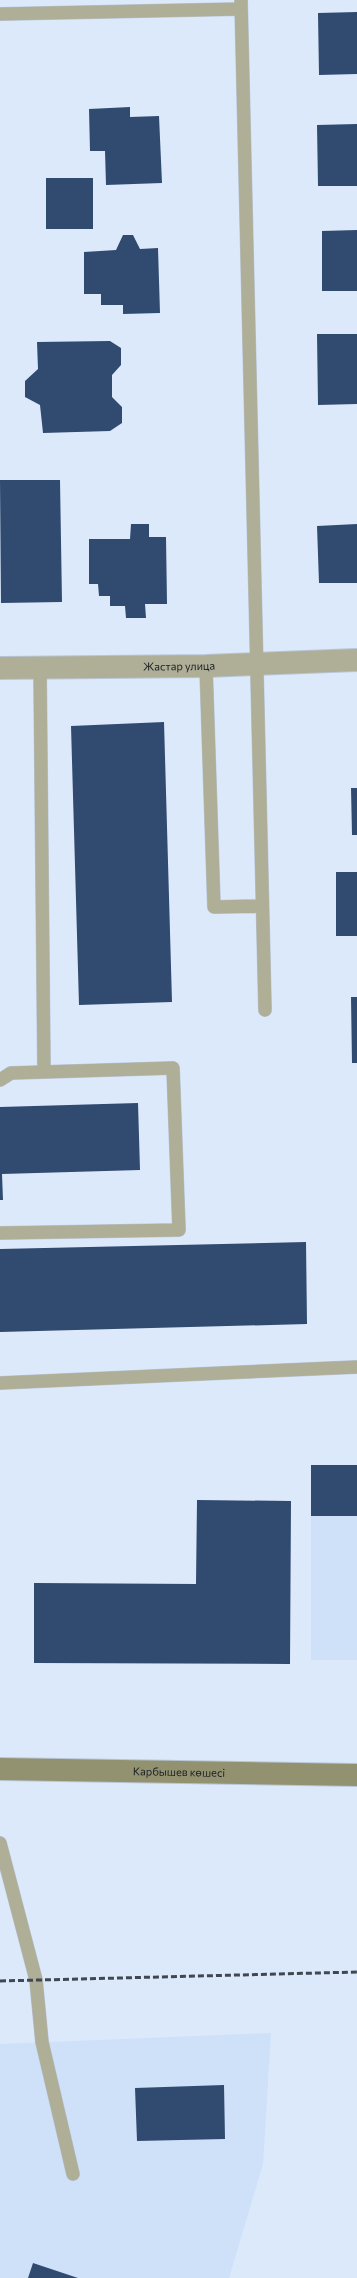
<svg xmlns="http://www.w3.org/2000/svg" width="357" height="2278" viewBox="0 0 357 2278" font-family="Commissioner,sans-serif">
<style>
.built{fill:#cfe0f9}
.building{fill:#304a70}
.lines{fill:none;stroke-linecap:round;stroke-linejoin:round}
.lane-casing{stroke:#b9c5d4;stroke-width:14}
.street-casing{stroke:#b9c5d4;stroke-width:24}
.secondary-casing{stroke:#b9c5d4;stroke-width:24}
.lane{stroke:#afae97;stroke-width:13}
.street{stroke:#afae97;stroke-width:22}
.secondary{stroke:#939270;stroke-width:22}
.rail{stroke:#414750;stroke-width:3;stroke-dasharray:6 3;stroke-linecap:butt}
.labels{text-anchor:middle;stroke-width:4;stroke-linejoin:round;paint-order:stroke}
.street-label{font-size:11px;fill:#1a1f25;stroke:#f0f5fd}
</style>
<rect width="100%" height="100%" fill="#dce9fb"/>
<!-- built -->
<path class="built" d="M311 1465H357V1660H311Z
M271 2033 263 2164 229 2278H0V2044Z"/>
<!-- building -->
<path class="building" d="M357 12V74L319 75 318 13Z
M130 107V117L159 116 162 183 106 185 105 151H90L89 109Z
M357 124V186H318L317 125Z
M46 178H93V229H46Z
M357 230V291H322V231Z
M123 235H133L140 249 158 248 160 313 123 314V305H101V294H84V252L116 250Z
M317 334H357V404L318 405Z
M110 341 121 348V365L112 375V397L122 407V423L110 431 43 433 40 405 25 397V381L38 369 37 342Z
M0 480H60L62 602 1 603Z
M131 524H149V537H166L167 604H145L146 618H126L125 606H110V596H99L98 584H89V539H130Z
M357 524V583H319L317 526Z
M164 722 172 1002 79 1005 71 726Z
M351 788H357V835H352Z
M336 872H357V936H336Z
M351 997H357V1063H352Z
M138 1103 140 1170 2 1174 3 1200H0V1107Z
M306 1242 307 1324 0 1332V1249Z
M311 1465H357V1516H311Z
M197 1500 291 1501 290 1664 34 1663V1583L196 1584Z
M224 2085 225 2139 137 2141 135 2088Z
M33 2263 78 2278H28Z"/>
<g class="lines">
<defs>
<path id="lane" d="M241 0 265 1010
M0 14 241 9
M206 666 214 907 262 906
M40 667 44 1072
M0 1080 11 1073 173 1068 179 1230 0 1233
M0 1383 357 1367
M0 1843 36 1980 42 2042 73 2174"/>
<g id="street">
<path id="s1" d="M0 668 206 666 357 660"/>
</g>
<g id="secondary">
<path id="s2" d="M0 1769 357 1775"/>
</g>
</defs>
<!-- lane casing -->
<use href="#lane" class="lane-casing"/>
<!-- street casing -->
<use href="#street" class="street-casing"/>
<!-- secondary casing -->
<use href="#secondary" class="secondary-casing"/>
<!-- lane -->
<use href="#lane" class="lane"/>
<!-- street -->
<use href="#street" class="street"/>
<!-- secondary -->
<use href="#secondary" class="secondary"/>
<!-- rail -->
<path class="rail" d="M0 1981 357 1972"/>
</g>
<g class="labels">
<!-- street labels -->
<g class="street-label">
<text dy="4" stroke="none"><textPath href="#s1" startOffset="179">Жастар улица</textPath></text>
<text dy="4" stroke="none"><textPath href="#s2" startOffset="179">Карбышев көшесі</textPath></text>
</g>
</g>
</svg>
